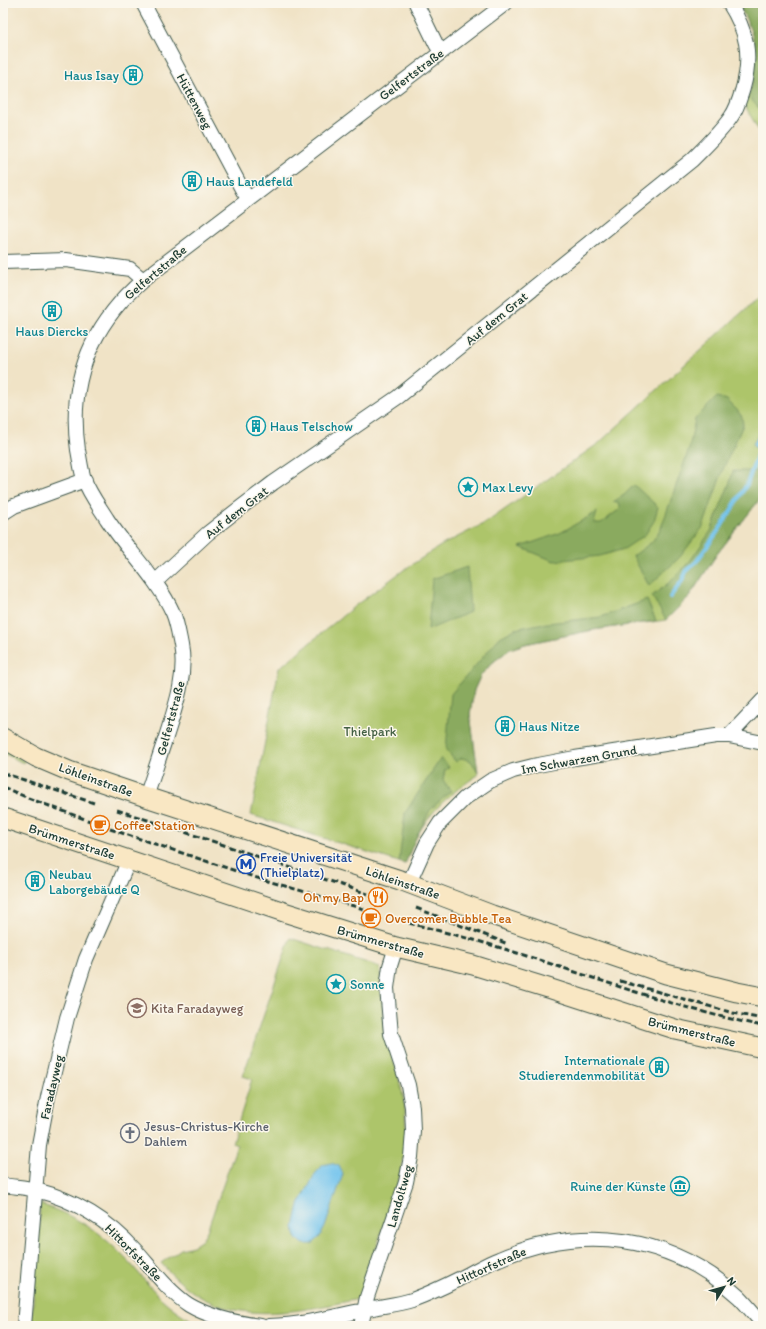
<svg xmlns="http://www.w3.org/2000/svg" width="766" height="1329" viewBox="0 0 766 1329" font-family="Itim,sans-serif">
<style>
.green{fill:#adc56a;stroke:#66814f}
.forest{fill:#8aaa5e;stroke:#547449}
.water{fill:#71c3ed;stroke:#488090}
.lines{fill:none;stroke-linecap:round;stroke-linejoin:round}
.stream{stroke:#71c3ed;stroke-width:4}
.minor-casing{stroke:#3e564a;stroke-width:16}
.secondary-casing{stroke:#3e564a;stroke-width:21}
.minor{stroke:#fff;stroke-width:14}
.secondary{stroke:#f9e7c3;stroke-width:19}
.rail{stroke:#1f3d34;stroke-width:3;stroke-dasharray:6 3;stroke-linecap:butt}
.labels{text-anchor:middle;stroke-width:3;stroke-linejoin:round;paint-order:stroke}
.street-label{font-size:13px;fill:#1f3d34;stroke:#fbf7ec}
.culture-label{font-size:13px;fill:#0d838f;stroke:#fbf7ec;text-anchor:start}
.park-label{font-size:13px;fill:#425f42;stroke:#fbf7ec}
.food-label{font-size:13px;fill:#c56008;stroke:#fbf7ec;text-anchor:start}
.transit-label{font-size:13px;fill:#164399;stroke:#fbf7ec;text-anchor:start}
.education-label{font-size:13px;fill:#785e54;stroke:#fbf7ec;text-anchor:start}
.worship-label{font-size:13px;fill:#5b616d;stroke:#fbf7ec;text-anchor:start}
</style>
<rect width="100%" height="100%" fill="#fbf7ec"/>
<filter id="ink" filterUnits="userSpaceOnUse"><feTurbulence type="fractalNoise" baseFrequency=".025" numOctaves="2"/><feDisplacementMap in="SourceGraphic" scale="8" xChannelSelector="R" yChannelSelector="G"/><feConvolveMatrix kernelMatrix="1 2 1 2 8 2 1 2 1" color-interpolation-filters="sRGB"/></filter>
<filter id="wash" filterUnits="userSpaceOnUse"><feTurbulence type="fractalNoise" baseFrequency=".012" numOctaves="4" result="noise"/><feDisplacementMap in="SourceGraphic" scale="16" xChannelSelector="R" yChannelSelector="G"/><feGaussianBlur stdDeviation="0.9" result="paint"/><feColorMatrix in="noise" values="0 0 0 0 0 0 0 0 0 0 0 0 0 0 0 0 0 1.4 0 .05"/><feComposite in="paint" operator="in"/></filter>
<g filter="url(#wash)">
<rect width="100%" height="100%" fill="#f0e3c6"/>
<!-- green -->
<path class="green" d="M737 3H763V138L744 104C757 77 759 47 747 19 744 13 740 8 737 3Z
M763 293V495L717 554 689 597 666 620 593 630 525 644 510 649 492 663 481 675 474 690 470 714 478 775C452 792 430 810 416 838 411 846 409 856 405 864L251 815 279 668 356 605 405 569 442 545 487 522 599 443Z
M3 749 25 761 23 763 3 753Z
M290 938 380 967C381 990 383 1014 387 1037 391 1054 397 1070 401 1087 409 1119 406 1151 398 1183L359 1299C303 1310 240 1327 190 1290 179 1282 170 1273 161 1263L181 1249 193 1246 201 1241 207 1231 237 1145 232 1143 252 1079 243 1076Z
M40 1204C73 1215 98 1230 122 1255 135 1267 144 1281 157 1294 169 1307 187 1319 204 1326H31L39 1233Z"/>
<!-- forest -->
<path class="forest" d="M737 3H763V113L748 96C760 60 757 34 737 3Z
M717 397 727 400 737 410 742 417 743 425 724 467 703 527 680 557 649 586 633 556 652 542 661 528 689 449 695 419Z
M763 469V495L717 554 689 597 666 620 652 596 671 581 690 561 711 531 730 482 733 471H757Z
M634 485 658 507 654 521 645 535 624 549 600 556 554 561 520 547 560 533 597 512 594 523H601L620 509V504L613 502 624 495Z
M467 567 470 612 428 630 432 579Z
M647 600 656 621 593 630 525 644 510 649 492 663 481 675 474 690 470 714 478 772 471 761 462 758 456 762 446 750 451 694 500 637 515 629 539 624 601 617Z
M441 758 449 767 445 770 443 780 451 791 430 810 416 838 405 864 399 862 405 813Z"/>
<!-- water -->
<path class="water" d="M763 428V448L754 447 753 444Z
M331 1163 339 1166 343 1174 325 1227 319 1238 312 1244H304L296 1239 294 1227 299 1205 315 1174 323 1165Z"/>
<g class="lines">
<!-- stream -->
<path class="stream" d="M670 597 682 581 687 570 696 562 721 527 747 484 760 447"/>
</g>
</g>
<g filter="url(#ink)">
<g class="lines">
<defs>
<path id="minor" d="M143 3 243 191 248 198
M416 3 436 44 441 52
M3 262 66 260 130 269 143 280
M3 513 14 506 85 480
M155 582 208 533 236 511 273 483 398 397 692 160C706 146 720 133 731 117 737 109 740 98 743 88 752 55 747 31 729 3
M729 736 763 700
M146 797C153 777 159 757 166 737 175 708 187 676 181 645 179 635 177 622 173 613 157 578 128 551 107 519 99 506 89 493 84 479 81 470 80 460 78 450 68 382 91 325 143 280L506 3
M409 883 427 843 440 823 465 798 490 781 513 771 533 766 575 758 716 736H729L763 743
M3 1185C14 1187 26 1187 36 1190 75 1200 109 1221 136 1251 152 1269 168 1291 189 1305 211 1318 237 1323 261 1326
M24 1326 39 1145 48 1097 67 1018 86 959 129 860
M269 1326C302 1325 332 1317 364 1310 379 1306 397 1305 412 1300 428 1294 443 1287 459 1279 472 1273 485 1264 499 1259 583 1223 671 1235 739 1297 747 1305 755 1315 763 1324
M361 1326 367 1297 406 1182 411 1157 413 1131 412 1107 408 1085 391 1034 387 988 390 966 396 947"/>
<path id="secondary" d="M3 738 36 757 69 771 146 797 400 880 492 915 666 974 737 992 763 997
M3 818 287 913 396 947 473 965 548 988 675 1029 763 1048"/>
</defs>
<!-- minor casing -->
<use href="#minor" class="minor-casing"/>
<!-- secondary casing -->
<use href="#secondary" class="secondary-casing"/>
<!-- minor -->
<use href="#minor" class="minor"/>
<!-- secondary -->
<use href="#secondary" class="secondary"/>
<!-- rail -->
<path class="rail" d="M3 773 94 803
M3 787 28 798 90 821
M117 810 218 843 368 894
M110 829 254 877 364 909
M416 908 508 944
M409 923C439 931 469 938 498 947 586 974 672 1008 763 1026
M620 981 733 1013 763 1019"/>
</g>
</g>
<!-- icons -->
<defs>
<symbol id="building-ring" viewBox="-11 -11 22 22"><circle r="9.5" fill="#fbf7ec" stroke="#0f9aa8" stroke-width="1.5"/><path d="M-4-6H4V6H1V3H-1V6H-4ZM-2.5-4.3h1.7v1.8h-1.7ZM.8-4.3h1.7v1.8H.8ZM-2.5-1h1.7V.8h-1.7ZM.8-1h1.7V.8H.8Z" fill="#0f9aa8"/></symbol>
<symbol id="sight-ring" viewBox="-11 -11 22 22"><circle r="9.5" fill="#fbf7ec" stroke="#0f9aa8" stroke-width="1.5"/><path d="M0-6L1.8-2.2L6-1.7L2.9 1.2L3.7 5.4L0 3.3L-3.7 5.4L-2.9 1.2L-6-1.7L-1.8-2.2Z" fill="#0f9aa8"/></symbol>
<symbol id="cafe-ring" viewBox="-11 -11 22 22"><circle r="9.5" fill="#fbf7ec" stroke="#e8710a" stroke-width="1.5"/><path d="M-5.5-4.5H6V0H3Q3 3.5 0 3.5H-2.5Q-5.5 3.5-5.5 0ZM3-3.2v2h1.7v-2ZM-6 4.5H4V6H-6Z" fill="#e8710a"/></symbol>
<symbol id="metro-ring" viewBox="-11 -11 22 22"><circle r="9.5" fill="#fbf7ec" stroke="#1a4fb4" stroke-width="1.5"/><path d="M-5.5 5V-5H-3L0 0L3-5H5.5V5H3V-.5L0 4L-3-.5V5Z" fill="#1a4fb4"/></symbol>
<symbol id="restaurant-ring" viewBox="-11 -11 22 22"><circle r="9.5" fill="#fbf7ec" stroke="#e8710a" stroke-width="1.5"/><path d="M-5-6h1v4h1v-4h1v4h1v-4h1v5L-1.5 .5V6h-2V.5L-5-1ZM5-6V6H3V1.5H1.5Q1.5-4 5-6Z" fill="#e8710a"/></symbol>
<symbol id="school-ring" viewBox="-11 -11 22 22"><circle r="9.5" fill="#fbf7ec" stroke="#8d6e63" stroke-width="1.5"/><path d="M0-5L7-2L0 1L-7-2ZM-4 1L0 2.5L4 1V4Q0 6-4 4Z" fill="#8d6e63"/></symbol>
<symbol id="church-ring" viewBox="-11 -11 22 22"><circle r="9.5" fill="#fbf7ec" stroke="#6b7280" stroke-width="1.5"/><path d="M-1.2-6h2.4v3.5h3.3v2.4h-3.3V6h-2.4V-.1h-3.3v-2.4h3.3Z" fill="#6b7280"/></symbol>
<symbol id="museum-ring" viewBox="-11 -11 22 22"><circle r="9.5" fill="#fbf7ec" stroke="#0f9aa8" stroke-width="1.5"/><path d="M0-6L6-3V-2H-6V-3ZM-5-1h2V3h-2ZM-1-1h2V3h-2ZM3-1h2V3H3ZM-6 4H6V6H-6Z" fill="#0f9aa8"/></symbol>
</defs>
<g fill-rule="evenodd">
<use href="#building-ring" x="122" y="64" width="22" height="22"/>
<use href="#building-ring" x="181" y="170" width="22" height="22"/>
<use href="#building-ring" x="41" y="300" width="22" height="22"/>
<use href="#building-ring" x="245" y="415" width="22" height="22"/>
<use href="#sight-ring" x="457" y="476" width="22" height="22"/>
<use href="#building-ring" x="494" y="715" width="22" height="22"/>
<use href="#cafe-ring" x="89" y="814" width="22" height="22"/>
<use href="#metro-ring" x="235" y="853" width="22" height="22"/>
<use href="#building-ring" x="24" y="870" width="22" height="22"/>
<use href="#restaurant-ring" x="367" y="886" width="22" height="22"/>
<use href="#cafe-ring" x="360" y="907" width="22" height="22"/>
<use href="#sight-ring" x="325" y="973" width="22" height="22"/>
<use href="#school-ring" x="126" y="997" width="22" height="22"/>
<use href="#building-ring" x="648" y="1056" width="22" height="22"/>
<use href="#church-ring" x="119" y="1122" width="22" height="22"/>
<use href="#museum-ring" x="669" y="1175" width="22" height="22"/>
</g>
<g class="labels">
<!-- street labels -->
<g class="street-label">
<text transform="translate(411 74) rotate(-37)" y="5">Gelfertstraße</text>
<text transform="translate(195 101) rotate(62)" y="5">Hüttenweg</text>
<text transform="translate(155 272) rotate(-40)" y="5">Gelfertstraße</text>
<text transform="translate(496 318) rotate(-39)" y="5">Auf dem Grat</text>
<text transform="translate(236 512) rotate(-38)" y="5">Auf dem Grat</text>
<text transform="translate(170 718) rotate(-75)" y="5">Gelfertstraße</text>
<text transform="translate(579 759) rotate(-10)" y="5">Im Schwarzen Grund</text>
<text transform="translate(96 779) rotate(20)" y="5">Löhleinstraße</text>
<text transform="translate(72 841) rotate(18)" y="5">Brümmerstraße</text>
<text transform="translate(403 882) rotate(19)" y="5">Löhleinstraße</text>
<text transform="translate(381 941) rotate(16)" y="5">Brümmerstraße</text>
<text transform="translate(692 1031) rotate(14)" y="5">Brümmerstraße</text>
<text transform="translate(51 1087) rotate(-77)" y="5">Faradayweg</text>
<text transform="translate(399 1196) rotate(-74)" y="5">Landoltweg</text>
<text transform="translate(134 1252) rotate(45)" y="5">Hittorfstraße</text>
<text transform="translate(491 1265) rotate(-24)" y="5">Hittorfstraße</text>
</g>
<!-- culture labels -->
<g class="culture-label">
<text x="119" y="80" text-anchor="end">Haus Isay</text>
<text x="206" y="186">Haus Landefeld</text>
<text x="52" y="336" text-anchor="middle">Haus Diercks</text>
<text x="270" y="431">Haus Telschow</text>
<text x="482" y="492">Max Levy</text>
<text x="519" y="731">Haus Nitze</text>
<text x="49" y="879">Neubau<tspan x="49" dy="15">Laborgebäude Q</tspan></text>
<text x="350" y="989">Sonne</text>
<text x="645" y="1065" text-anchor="end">Internationale<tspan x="645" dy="15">Studierendenmobilität</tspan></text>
<text x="666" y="1191" text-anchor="end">Ruine der Künste</text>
</g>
<!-- park labels -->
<g class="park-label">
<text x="370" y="736">Thielpark</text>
</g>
<!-- food labels -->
<g class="food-label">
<text x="114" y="830">Coffee Station</text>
<text x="364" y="902" text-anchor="end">Oh my Bap</text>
<text x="385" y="923">Overcomer Bubble Tea</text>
</g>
<!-- transit labels -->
<g class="transit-label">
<text x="260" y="862">Freie Universität<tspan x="260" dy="15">(Thielplatz)</tspan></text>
</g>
<!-- education labels -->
<g class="education-label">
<text x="151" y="1013">Kita Faradayweg</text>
</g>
<!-- worship labels -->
<g class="worship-label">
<text x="144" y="1131">Jesus-Christus-Kirche<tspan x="144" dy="15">Dahlem</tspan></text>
</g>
</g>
<!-- margin -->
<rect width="766" height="1329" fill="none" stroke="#fbf7ec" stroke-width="16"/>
<!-- north arrow -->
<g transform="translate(724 1287) rotate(53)" stroke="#fbf7ec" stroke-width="3" paint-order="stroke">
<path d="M0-3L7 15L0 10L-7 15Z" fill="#1f3d34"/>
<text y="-6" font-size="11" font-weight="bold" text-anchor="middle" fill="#1f3d34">N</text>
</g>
</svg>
